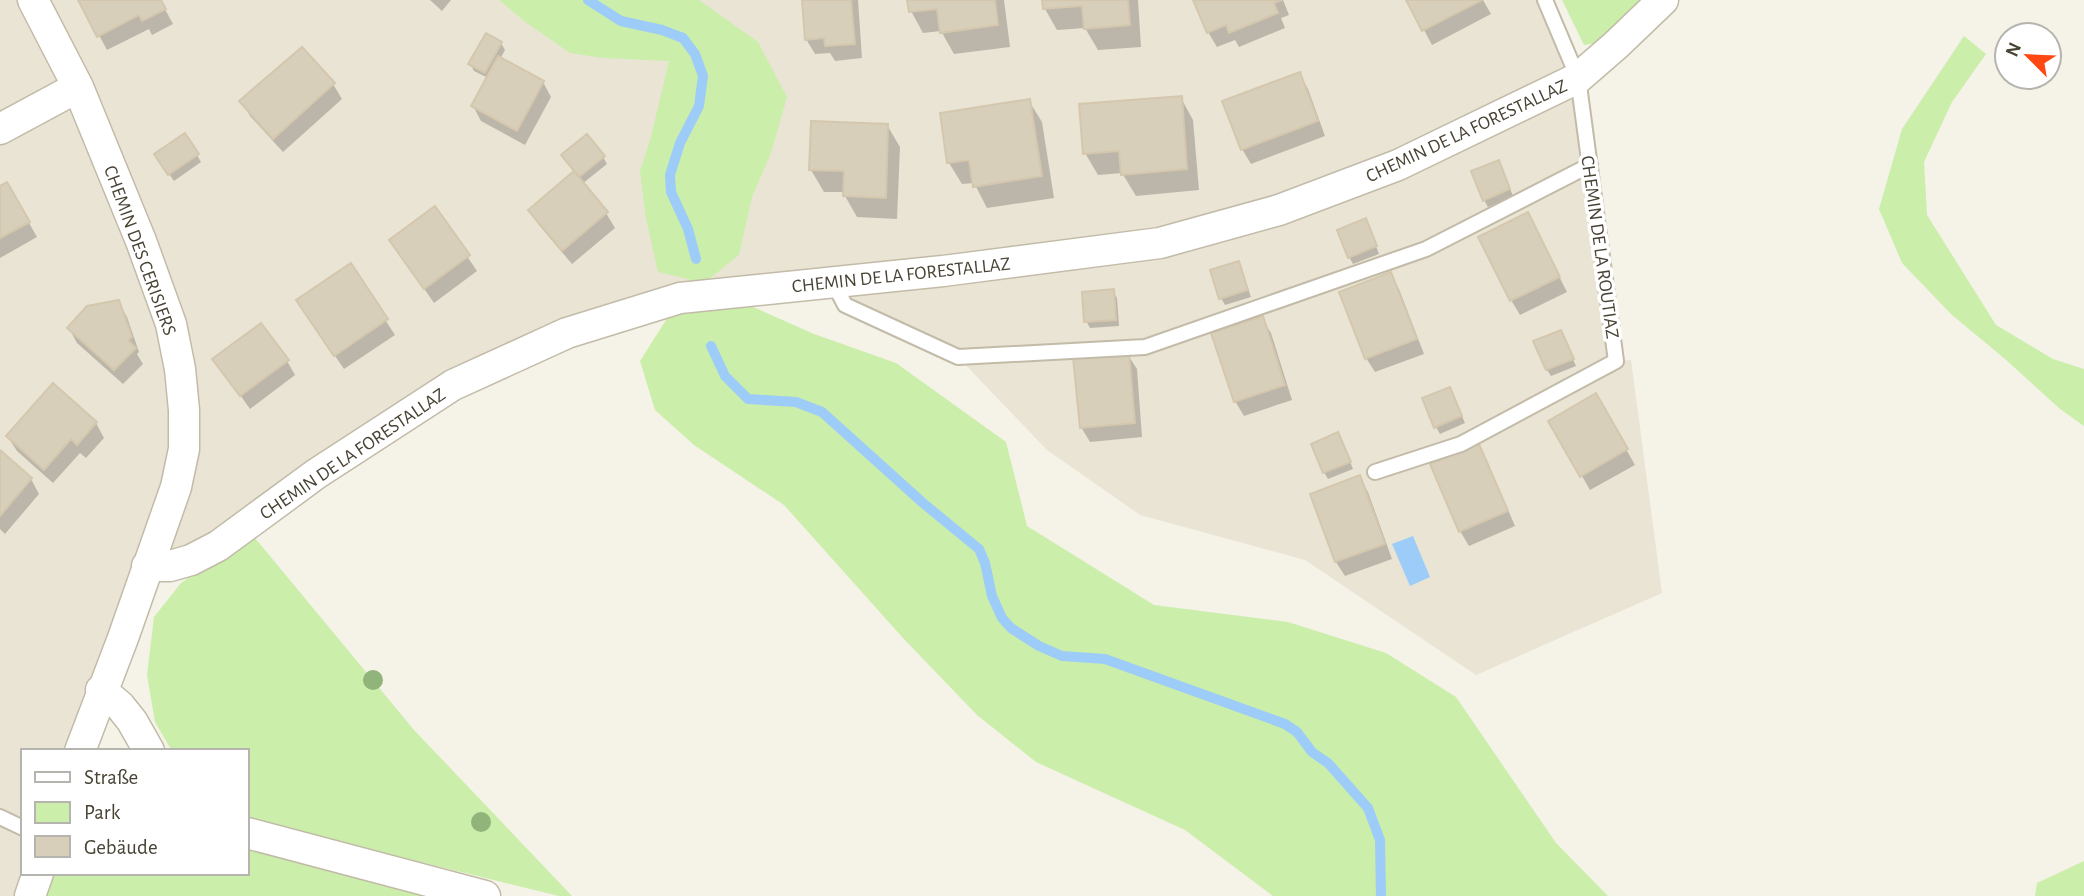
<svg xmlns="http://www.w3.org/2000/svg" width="2084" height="896" viewBox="0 0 2084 896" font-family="'Alegreya Sans',sans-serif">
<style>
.residential{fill:#eae4d4}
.green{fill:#cbeeab}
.water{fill:#9dccf8}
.shadow{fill:#0003}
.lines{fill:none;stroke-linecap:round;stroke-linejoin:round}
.stream{stroke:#9dccf8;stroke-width:10}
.building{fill:#d8cfbb;stroke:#d4c7ad;stroke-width:2}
.service-casing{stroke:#c2bba8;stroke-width:18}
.minor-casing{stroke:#c2bba8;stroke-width:33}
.service{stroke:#fff;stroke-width:14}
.minor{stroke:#fff;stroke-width:30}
.tree{fill:#91b47a}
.labels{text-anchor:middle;stroke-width:7;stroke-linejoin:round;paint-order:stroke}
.street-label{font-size:19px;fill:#494335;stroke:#fff}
</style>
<rect width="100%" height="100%" fill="#f5f2e7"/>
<!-- residential -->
<path class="residential" d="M0 0H1545L1578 78 1617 361 1631 360 1662 593 1476 675 1305 560 1140 515 1047 450 958 357 845 305 833 282 680 298 453 385 218 546 147 566 80 751H23V873L30 896H0Z"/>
<!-- green -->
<path class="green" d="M499 0H699L758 42 787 97 771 153 752 197 739 255 704 283 658 272 646 218 640 171 651 137 669 61 603 58 570 53 524 21Z
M1562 0H1646L1602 42 1584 45Z
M1964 36 1986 54 1952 102 1924 162 1927 215 1996 325 2053 359 2084 369V426L2060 409 2005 359 1952 315 1902 263 1879 209 1902 129Z
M680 298 744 303 814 334 896 363 1006 442 1027 526 1154 605 1288 622 1386 653 1456 697 1556 843 1608 896H1273L1185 830 1036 762 977 715 903 638 784 505 694 445 655 410 640 361Z
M251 533 414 730 572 896H559L247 819V751H172L155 722 147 675 154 617 181 583Z
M247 850 431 896H44L52 873H247Z
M2084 861V896H2035L2037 883Z"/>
<!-- water -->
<path class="water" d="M1413 536 1430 577 1410 586 1392 544Z"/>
<!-- shadow -->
<path class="shadow" d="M80 0H160L173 24 152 35 149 29 107 50Z
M430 0H451L442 11Z
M803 0H858L862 58 835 61 830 53 815 54 806 39Z
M909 0H1004L1010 47 954 54 941 31 923 33 911 11Z
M1044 0H1138L1141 47 1098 50 1085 28 1057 30 1045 9Z
M1195 0H1283L1289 15 1281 18 1285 28 1239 47 1235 40 1217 47 1208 32Z
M1408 0H1483L1491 14 1432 45Z
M501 43 505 50 500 59 543 82 551 97 525 145 481 121 473 106 488 78 474 71 470 64Z
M1300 75 1308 89 1325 136 1251 164 1242 149Z
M333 84 342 99 283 152 250 116 242 102Z
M1181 98 1193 120 1199 190 1136 196 1122 173 1098 175 1085 153Z
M1029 101 1042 122 1054 198 987 208 974 183 962 184 949 163 942 114Z
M887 125 900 147 897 219 857 217 845 196V192H824L811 170Z
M197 155 201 162 174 181 160 161Z
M563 156 603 157 607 164 582 184 606 213 615 228 572 264 539 225 530 211 575 172Z
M1502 169 1513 196 1488 207 1484 200Z
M7 184 37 237 0 258V188Z
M435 209 477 271 434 303 391 241Z
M1369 227 1379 254 1353 264 1349 257Z
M1535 229 1567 292 1520 315 1511 300Z
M1239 263 1251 297 1225 305 1221 298Z
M350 266 395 335 344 369 307 315Z
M1390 274 1399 289 1424 354 1375 372 1366 358Z
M1113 291 1117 298 1119 326 1090 328 1086 321Z
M118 302 127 317 139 352 137 354 143 364 123 384 77 343 69 328Z
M1262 319 1271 333 1292 400 1244 416 1235 401Z
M1564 339 1576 366 1551 376 1547 370Z
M1128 355 1137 369 1142 437 1090 442 1081 427Z
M215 359 287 361 295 375 250 409Z
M1453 396 1465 423 1440 434 1436 427Z
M1596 396 1635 465 1590 490 1551 422Z
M96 423 104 438 86 458 80 453 53 483 17 451 8 437Z
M1342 441 1353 469 1328 479 1324 472Z
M1479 446 1487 461 1515 526 1469 546 1460 531Z
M0 452 31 479 39 494 5 534 0 529Z
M1360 478 1368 492 1392 559 1345 576 1336 562 1312 495Z"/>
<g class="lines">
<!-- stream -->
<path class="stream" d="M588 0 621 21 662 30 683 38 695 54 703 76 699 106 680 143 670 175 671 192 688 229 696 259
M711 346 725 376 748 399 796 402 822 412 923 503 979 549 985 563 992 596 1002 618 1011 628 1039 646 1062 656 1105 659 1285 724 1297 732 1312 752 1328 763 1368 808 1380 840 1381 896"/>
</g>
<!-- building -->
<path class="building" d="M78 0H161L166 9 142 21 139 15 97 37Z
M802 0H851L855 44 825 46 824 38 805 40Z
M907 0H995L998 25 940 33 937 9 909 12Z
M1042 0H1128L1130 25 1084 29 1082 6 1043 9Z
M1193 0H1282L1274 3 1278 13 1229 33 1226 25 1207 33Z
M1406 0H1482L1422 31Z
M486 33 502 42 485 73 468 64Z
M302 47 335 83 273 139 239 101Z
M498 56 544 81 517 131 471 106Z
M1300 72 1318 121 1241 150 1222 101Z
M1182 96 1187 169 1121 175 1119 151 1083 154 1079 104Z
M1030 99 1042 176 973 187 969 160 947 163 940 113Z
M811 121 888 124 886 198 843 196 844 171 809 170Z
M185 133 199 154 168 175 154 154Z
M587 134 605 156 579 177 561 155Z
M1499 160 1510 189 1483 201 1471 171Z
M574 171 608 212 562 251 528 210Z
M7 182 30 222 0 238V186Z
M435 206 470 255 424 289 389 240Z
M1528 212 1560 277 1510 301 1478 237Z
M1366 218 1377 246 1348 258 1337 230Z
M1239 261 1248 290 1219 299 1210 270Z
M351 263 388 319 334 356 296 300Z
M1391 272 1417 339 1365 359 1339 292Z
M1114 289 1116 320 1084 322 1082 292Z
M119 300 132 337 128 340 136 348 114 370 67 328 87 306Z
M1263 316 1285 385 1234 402 1211 333Z
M261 323 289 360 240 396 212 359Z
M1561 330 1574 359 1546 370 1533 341Z
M1129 353 1135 423 1080 428 1073 357Z
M53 383 97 422 77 445 71 439 44 470 6 436Z
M1450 387 1462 416 1434 428 1422 398Z
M1596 393 1628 449 1580 477 1548 421Z
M1338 432 1351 462 1323 473 1311 444Z
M1479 444 1508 511 1459 532 1430 464Z
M0 450 32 478 0 516Z
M1360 475 1385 544 1335 562 1310 494Z"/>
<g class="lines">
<defs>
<path id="service" d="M833 282 845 305 958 357 1145 347 1426 249 1590 165
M1375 472 1461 444 1616 361 1578 78 1545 0
M0 817 23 828"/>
<path id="minor" d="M33 0 78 87 141 241 171 324 180 369 184 410V449L176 487 123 638 80 751
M0 129 78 87
M147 566H170L191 560 218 546 316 474 453 385 567 333 680 298 943 271 1160 243 1279 210 1398 165 1578 78 1616 45 1663 0
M101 690 120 706 132 721 149 751
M247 833 485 896
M30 896 38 873"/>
</defs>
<!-- service casing -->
<use href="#service" class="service-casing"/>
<!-- minor casing -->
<use href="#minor" class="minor-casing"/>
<!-- service -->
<use href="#service" class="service"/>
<!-- minor -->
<use href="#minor" class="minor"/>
</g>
<!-- trees -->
<g class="tree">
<circle cx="373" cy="680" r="10"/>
<circle cx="481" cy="822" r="10"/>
</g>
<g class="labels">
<!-- street labels -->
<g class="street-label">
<text transform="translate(1466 130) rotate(-25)" y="7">CHEMIN DE LA FORESTALLAZ</text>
<text transform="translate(1601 247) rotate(82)" y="7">CHEMIN DE LA ROUTIAZ</text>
<text transform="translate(141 250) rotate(70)" y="7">CHEMIN DES CERISIERS</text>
<text transform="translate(901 274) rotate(-6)" y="7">CHEMIN DE LA FORESTALLAZ</text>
<text transform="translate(352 453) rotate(-34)" y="7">CHEMIN DE LA FORESTALLAZ</text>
</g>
</g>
<!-- legend -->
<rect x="21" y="749" width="228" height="126" fill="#ffffff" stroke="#b6b4ae" stroke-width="2"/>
<rect x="35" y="772" width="35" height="10" fill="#ffffff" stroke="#b6b4ae" stroke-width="2"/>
<text x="84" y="784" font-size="21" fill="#494335">Straße</text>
<rect x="35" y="802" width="35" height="21" fill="#cbeeab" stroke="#b6b4ae" stroke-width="2"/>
<text x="84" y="819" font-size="21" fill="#494335">Park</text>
<rect x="35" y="836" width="35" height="21" fill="#d8cfbb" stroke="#b6b4ae" stroke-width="2"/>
<text x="84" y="854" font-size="21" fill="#494335">Gebäude</text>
<!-- north arrow -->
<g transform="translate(2028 56) rotate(294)"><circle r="33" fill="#ffffff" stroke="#b6b4ae" stroke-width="2"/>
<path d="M0-5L12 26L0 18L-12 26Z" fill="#ff4814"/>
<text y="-10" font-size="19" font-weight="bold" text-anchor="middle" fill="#494335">N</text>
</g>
</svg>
